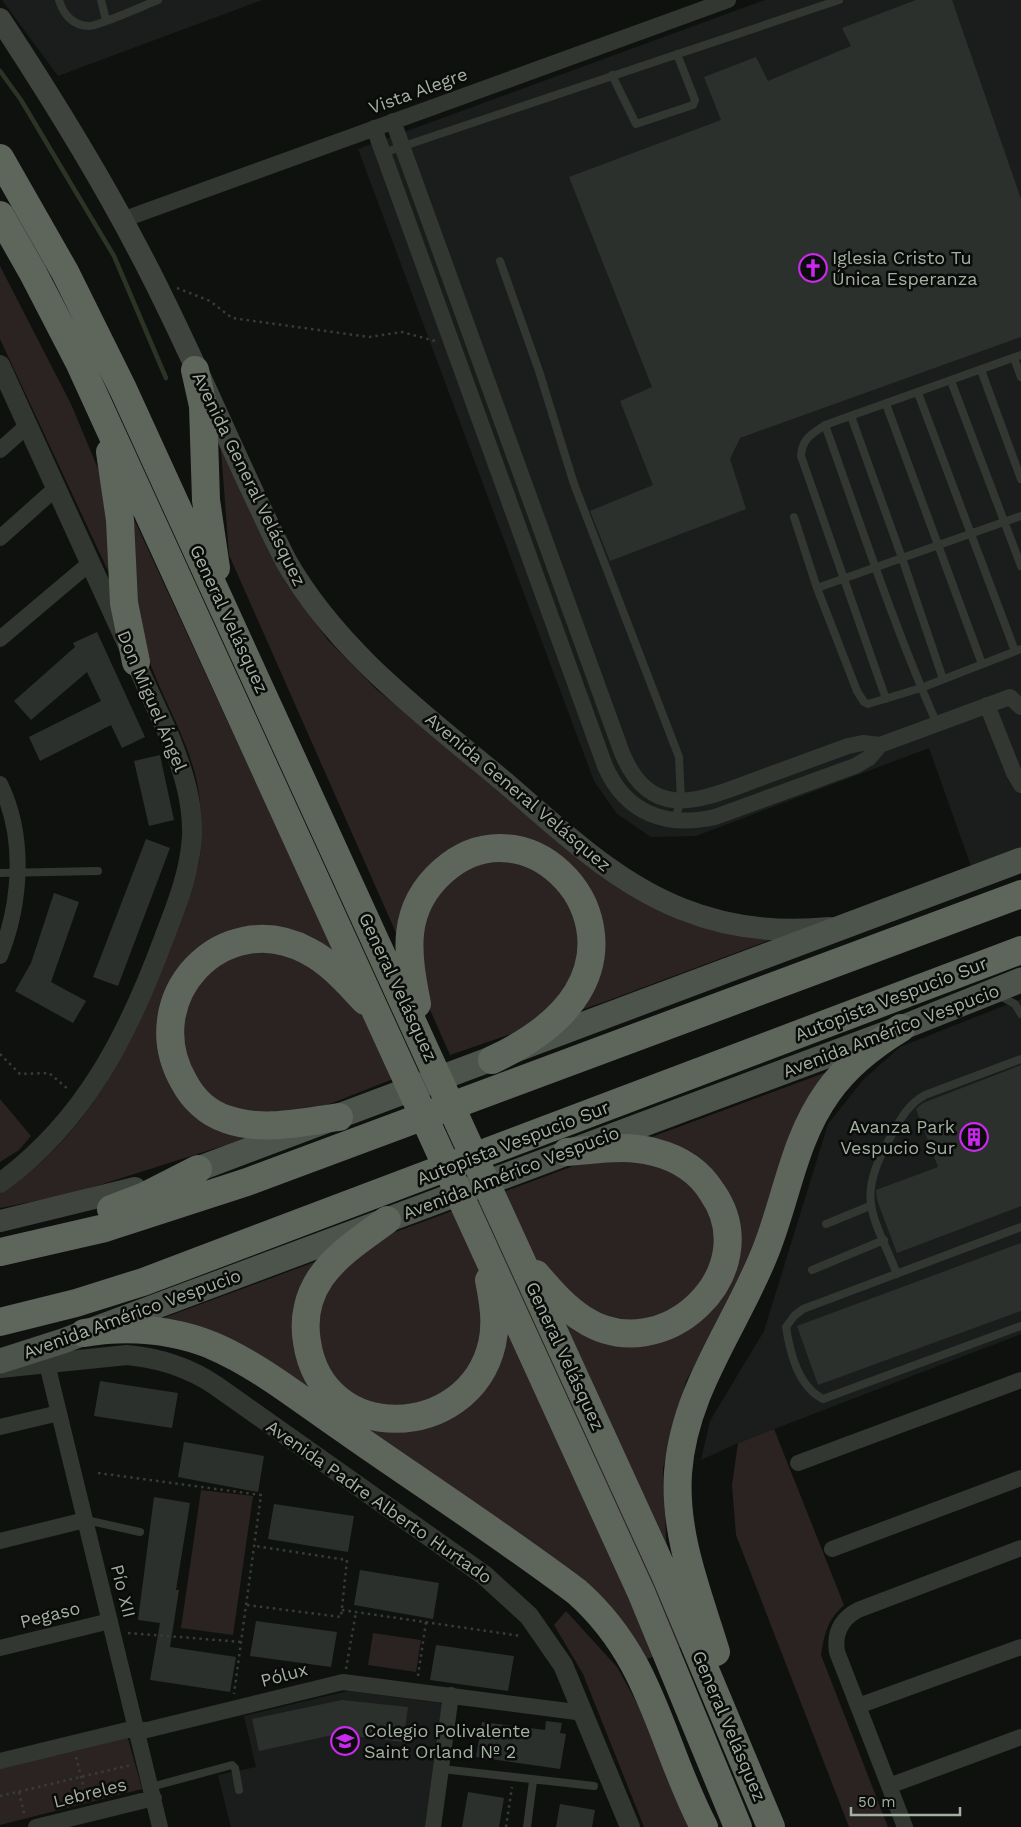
<svg xmlns="http://www.w3.org/2000/svg" width="1021" height="1827" viewBox="0 0 1021 1827" font-family="'Work Sans',sans-serif">
<style>
.built{fill:#1b1d1c}
.green{fill:#2a2322}
.lines{fill:none;stroke-linecap:round;stroke-linejoin:round}
.stream{stroke:#2c3426;stroke-width:4.5}
.building{fill:#2c302d}
.path{stroke:#373c36;stroke-width:2.5;stroke-dasharray:2.5 4;stroke-linecap:butt}
.service{stroke:#323732;stroke-width:8}
.minor{stroke:#323732;stroke-width:16}
.tertiary{stroke:#323732;stroke-width:20}
.secondary{stroke:#3f453e;stroke-width:22}
.primary{stroke:#4d544c;stroke-width:25}
.motorway{stroke:#5e665c;stroke-width:28}
.labels{text-anchor:middle;stroke-width:5;stroke-linejoin:round;paint-order:stroke}
.street-label{font-size:18px;fill:#a3b1a0;stroke:#0a0b0a}
.poi-label{font-size:18px;fill:#a3b1a0;stroke:#0a0b0a;text-anchor:start}
</style>
<rect width="100%" height="100%" fill="#0f110f"/>
<!-- built -->
<path class="built" d="M2 0H262L58 76Z
M765 0H1021V848L971 866 929 748 696 836 651 837 617 814 594 781 358 149Z
M1021 999V1334L738 1443 701 1460 710 1421 764 1331 828 1124 863 1080 900 1047Z
M348 1691 440 1703 444 1707 427 1827H231L218 1775 256 1767 244 1716Z"/>
<!-- green -->
<path class="green" d="M0 266 71 404 104 483 114 549 109 573 0 339Z
M220 437 285 581 327 639 376 689 612 881 770 940 607 1001 450 1055 229 555Z
M134 519 393 1079 226 1145 71 1194 0 1208V1193C93 1136 142 1028 176 928 183 907 198 876 200 856 202 839 202 819 200 803 196 749 163 704 147 654 133 613 135 562 134 519Z
M835 1069 795 1137 729 1307 686 1381 663 1468 666 1540 697 1641 644 1660 453 1493 150 1323Z
M0 1099 31 1136 19 1150 0 1162Z
M774 1429 844 1605C827 1621 825 1632 821 1655L888 1827H849L736 1535 732 1485 738 1443Z
M201 1490 253 1496 233 1635 181 1628Z
M566 1611 617 1667 642 1712 682 1813 690 1827H644L583 1674 554 1625Z
M373 1633 421 1640 416 1672 368 1665Z
M127 1735 142 1789 0 1825V1766Z"/>
<g class="lines">
<!-- stream -->
<path class="stream" d="M0 71 21 100 114 256 166 378"/>
</g>
<!-- building -->
<path class="building" d="M916 0H952L1021 199V337L740 438 730 459 746 509 610 561 590 511 653 485 620 401 652 387 569 177 721 120 704 77 756 57 768 81 851 46 842 28Z
M97 632 145 737 122 748 111 725 40 761 29 737 101 701 87 672 31 720 14 701 75 647 73 643Z
M160 755 174 820 149 826 134 761Z
M146 839 170 848 118 986 93 977Z
M54 893 79 902 51 982 86 1001 73 1023 15 991 31 963Z
M1021 1065V1206L897 1253 877 1200 876 1190 938 1167 916 1109 923 1103Z
M1021 1243V1311L818 1385 797 1326Z
M100 1381 178 1393 172 1428 94 1416Z
M184 1442 264 1456 258 1492 178 1477Z
M154 1497 190 1503 176 1590H179L170 1647 236 1657 230 1692 150 1680 160 1623 138 1620Z
M274 1504 354 1516 348 1552 268 1539Z
M360 1570 439 1583 433 1619 354 1605Z
M256 1621 337 1632 331 1667 250 1656Z
M436 1645 514 1656 508 1691 430 1680Z
M342 1700 408 1707 403 1742 337 1734 259 1751 252 1719Z
M546 1721 562 1723 560 1733 566 1734 560 1769 476 1757 482 1722 545 1730Z
M468 1792 504 1798 499 1827H462Z
M560 1804 595 1810 592 1827H556Z"/>
<g class="lines">
<!-- path -->
<path class="path" d="M177 288 210 301 232 318 369 337 402 332 435 341
M0 1054 20 1074 49 1073 69 1090
M98 1473 261 1495 234 1694
M247 1605 341 1617 347 1560 255 1546
M342 1610 521 1636
M128 1633 242 1642
M346 1669 356 1612
M418 1676 426 1622
M76 1757 87 1800
M19 1792 25 1817
M0 1796 131 1765
M506 1827 512 1787"/>
<!-- service -->
<path class="service" d="M59 0C63 14 73 26 89 26 99 26 145 5 158 0
M101 0 106 20
M612 75 636 124 693 105 695 100 677 54
M383 153 839 0
M500 261 539 371 574 484 679 757 681 801 674 821
M1014 358 1021 377
M981 370 1021 479
M951 381 1021 566
M918 393 1015 651
M886 404 982 664
M851 416 902 558 943 679
M825 425C861 525 894 627 937 724
M1021 516 817 588 857 691 864 702 868 704 921 688 1021 649
M794 517 817 588
M886 699 801 456C802 438 812 434 825 425L1021 355
M0 873 98 871
M1000 996 1015 1004 1021 1014
M826 1224 870 1206
M1021 1227 803 1309 794 1316 786 1327C790 1353 798 1386 823 1399L1021 1326
M812 1270 884 1240
M897 1274C873 1214 855 1199 890 1138 900 1120 907 1105 925 1095L1021 1059
M86 1520 140 1532
M442 1769 594 1786
M151 1787 232 1765 235 1768 239 1790
M527 1827 533 1781"/>
<!-- minor -->
<path class="minor" d="M393 121 622 753C652 825 703 799 758 779 788 768 818 757 848 746L863 743 880 745 1010 697 1021 707
M374 128 605 766C626 814 667 828 715 817L855 766 869 758 880 745
M122 220 728 0
M0 450 27 426
M0 538 56 488
M0 639 90 563
M987 705 1014 773 1021 785
M0 784C26 837 21 903 0 956
M47 1364 160 1827
M0 1427 59 1413
M798 1463 1021 1380
M0 1541 85 1520
M832 1549 1021 1478
M0 1648 110 1621
M858 1706 1021 1647
M0 1761 127 1730H147L343 1682 584 1713
M889 1786 1021 1737
M36 1827 154 1798
M433 1827 451 1695
M905 1827 837 1652C834 1633 841 1619 858 1610L1021 1548"/>
<!-- tertiary -->
<path class="tertiary" d="M0 365 171 740C183 771 193 801 192 836 190 872 177 904 164 938 128 1035 85 1121 0 1183
M0 1368 127 1355C160 1358 188 1367 215 1385L484 1575 529 1616 563 1665 630 1827"/>
<!-- secondary -->
<path class="secondary" d="M0 19C50 95 98 172 140 253 193 353 235 460 286 561 338 652 423 714 502 780 557 827 613 882 682 909 729 928 779 933 830 928
M0 1221 135 1188"/>
<!-- primary -->
<path class="primary" d="M198 1169 1021 860
M0 1361 63 1341 901 1028 1021 980"/>
<!-- motorway -->
<path class="motorway" d="M0 158 65 272 123 389 667 1579 771 1827
M0 215 33 273 79 362 641 1592 738 1827
M195 370 203 406 206 500 216 568
M110 452 120 520 124 603 136 662
M417 1004C407 953 400 909 443 871 522 801 631 905 577 993 558 1024 524 1045 492 1060
M339 1117C302 1122 262 1132 226 1119 208 1113 193 1099 184 1082 136 999 222 905 308 951 330 962 348 983 365 1001
M111 1209 145 1196 198 1169
M387 1220C364 1237 338 1253 321 1277 308 1296 303 1319 307 1342 322 1446 469 1442 492 1344 497 1322 493 1301 489 1280
M0 1252 105 1228 247 1182 1021 894
M536 1274C550 1290 564 1307 583 1319 662 1371 768 1272 712 1192 699 1171 678 1158 654 1152 626 1144 596 1150 567 1152
M0 1322 76 1303 143 1282 1021 950
M84 1333C126 1326 170 1329 211 1345 261 1366 306 1404 351 1434 427 1487 504 1537 577 1592 653 1659 660 1743 704 1827
M716 1652C698 1593 674 1536 678 1473 684 1389 737 1325 766 1250 787 1197 794 1139 828 1092 847 1065 873 1045 901 1028"/>
</g>
<!-- icons -->
<defs>
<symbol id="church-ring" viewBox="-11 -11 22 22"><circle r="9.5" fill="#0a0b0a" stroke="#c92aee" stroke-width="1.5"/><path d="M-1.2-6h2.4v3.5h3.3v2.4h-3.3V6h-2.4V-.1h-3.3v-2.4h3.3Z" fill="#c92aee"/></symbol>
<symbol id="building-ring" viewBox="-11 -11 22 22"><circle r="9.5" fill="#0a0b0a" stroke="#c92aee" stroke-width="1.5"/><path d="M-4-6H4V6H1V3H-1V6H-4ZM-2.5-4.3h1.7v1.8h-1.7ZM.8-4.3h1.7v1.8H.8ZM-2.5-1h1.7V.8h-1.7ZM.8-1h1.7V.8H.8Z" fill="#c92aee"/></symbol>
<symbol id="school-ring" viewBox="-11 -11 22 22"><circle r="9.5" fill="#0a0b0a" stroke="#c92aee" stroke-width="1.5"/><path d="M0-5L7-2L0 1L-7-2ZM-4 1L0 2.5L4 1V4Q0 6-4 4Z" fill="#c92aee"/></symbol>
</defs>
<g fill-rule="evenodd">
<use href="#church-ring" x="797" y="252" width="32" height="32"/>
<use href="#building-ring" x="958" y="1121" width="32" height="32"/>
<use href="#school-ring" x="329" y="1725" width="32" height="32"/>
</g>
<g class="labels">
<!-- street labels -->
<g class="street-label">
<text transform="translate(418 91) rotate(-20)" y="6">Vista Alegre</text>
<text transform="translate(249 479) rotate(64)" y="6">Avenida General Velásquez</text>
<text transform="translate(229 619) rotate(65)" y="6">General Velásquez</text>
<text transform="translate(152 701) rotate(67)" y="6">Don Miguel Ángel</text>
<text transform="translate(518 792) rotate(40)" y="6">Avenida General Velásquez</text>
<text transform="translate(398 987) rotate(65)" y="6">General Velásquez</text>
<text transform="translate(891 999) rotate(-21)" y="6">Autopista Vespucio Sur</text>
<text transform="translate(891 1031) rotate(-21)" y="6">Avenida Américo Vespucio</text>
<text transform="translate(513 1143) rotate(-21)" y="6">Autopista Vespucio Sur</text>
<text transform="translate(511 1173) rotate(-21)" y="6">Avenida Américo Vespucio</text>
<text transform="translate(132 1314) rotate(-20)" y="6">Avenida Américo Vespucio</text>
<text transform="translate(565 1356) rotate(65)" y="6">General Velásquez</text>
<text transform="translate(379 1502) rotate(35)" y="6">Avenida Padre Alberto Hurtado</text>
<text transform="translate(123 1591) rotate(76)" y="6">Pío XII</text>
<text transform="translate(50 1615) rotate(-14)" y="6">Pegaso</text>
<text transform="translate(284 1675) rotate(-15)" y="6">Pólux</text>
<text transform="translate(729 1726) rotate(67)" y="6">General Velásquez</text>
<text transform="translate(90 1793) rotate(-14)" y="6">Lebreles</text>
</g>
<!-- poi labels -->
<g class="poi-label">
<text x="832" y="264">Iglesia Cristo Tu<tspan x="832" dy="21">Única Esperanza</tspan></text>
<text x="955" y="1133" text-anchor="end">Avanza Park<tspan x="955" dy="21">Vespucio Sur</tspan></text>
<text x="364" y="1737">Colegio Polivalente<tspan x="364" dy="21">Saint Orland Nº 2</tspan></text>
</g>
</g>
<!-- scale -->
<path d="M851 1807v8h109v-8" fill="none" stroke="#a3b1a0" stroke-width="2.5"/>
<text x="858" y="1807" font-size="15" fill="#a3b1a0" stroke="#0a0b0a" stroke-width="4" paint-order="stroke">50 m</text>
</svg>
